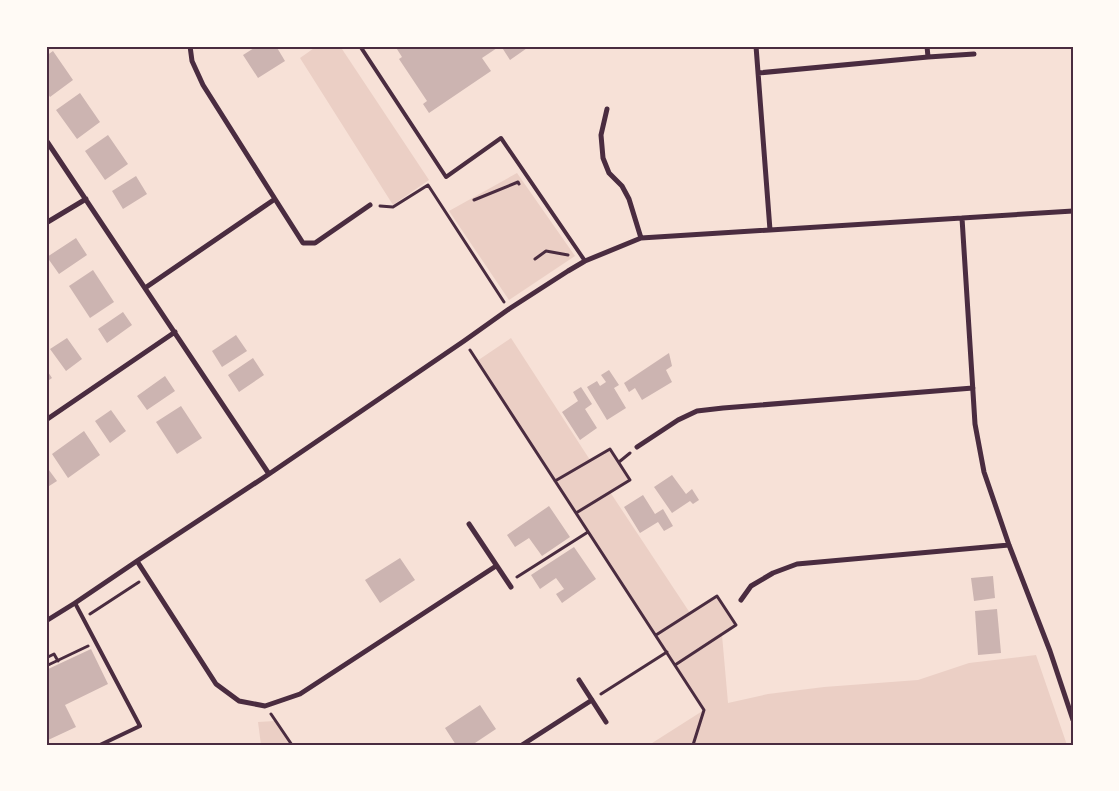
<svg xmlns="http://www.w3.org/2000/svg" width="1119" height="791" viewBox="0 0 1119 791" font-family="'Space Grotesk',sans-serif">
<style>
.green{fill:#ebcfc5}
.building{fill:#ccb4b1}
.lines{fill:none;stroke-linecap:round;stroke-linejoin:round}
.path{stroke:#4a2c40;stroke-width:3}
.service{stroke:#4a2c40;stroke-width:4}
.minor{stroke:#4a2c40;stroke-width:5}
.neatline{fill:none;stroke:#4a2c40;stroke-width:2}
</style>
<rect width="100%" height="100%" fill="#f7e1d7"/>
<!-- green -->
<path class="green" d="M317 46H340L429 180 393 205 300 58Z
M517 173 575 256 509 300 449 211Z
M511 338 590 460 610 449 630 480 610 492 690 613 717 596 736 625 722 635 728 703 768 694 824 687 918 680 969 663 1036 655 1067 745H649L704 710 477 361Z
M275 721 292 745H261L258 722Z"/>
<!-- building -->
<path class="building" d="M257 46H276L285 61 258 78 243 55Z
M395 46H458L460 49 464 46H500L482 58 491 71 429 113 423 104 427 101 399 59 402 57Z
M501 46H530L510 60Z
M53 51 73 80 50 97 46 91V56Z
M80 93 100 122 77 139 56 110Z
M108 135 128 164 105 180 85 151Z
M136 176 147 194 123 209 112 191Z
M76 238 87 255 59 274 47 257Z
M93 270 114 302 90 318 69 286Z
M123 312 132 325 107 343 98 329Z
M236 335 247 351 222 367 212 351Z
M67 338 82 359 66 371 50 349Z
M669 353 672 366 666 370 672 382 642 400 635 388 629 392 624 383Z
M253 358 264 375 239 392 228 375Z
M46 369 52 378 46 382Z
M609 370 619 385 614 388 626 408 607 420 587 387 597 381 600 386 606 382 601 375Z
M165 376 175 391 147 410 137 396Z
M581 387 592 404 585 409 597 428 580 440 562 412 578 401 573 392Z
M181 406 202 438 177 454 156 422Z
M111 410 126 431 110 443 95 421Z
M84 431 100 455 68 478 52 454Z
M46 466 57 481 46 488Z
M672 475 686 494 692 489 699 500 693 504 690 501 672 513 654 487Z
M643 495 655 514 663 509 673 526 664 531 658 522 640 533 624 507Z
M549 506 570 537 542 556 529 538 515 547 507 535Z
M574 547 596 579 562 603 556 594 564 589 556 578 540 589 531 575Z
M400 558 415 580 380 603 365 580Z
M993 576 995 598 974 601 971 578Z
M997 609 1001 653 978 655 975 611Z
M91 649 108 684 65 705 76 727 46 741V670Z
M480 705 496 729 472 745H456L445 728Z"/>
<g class="lines">
<!-- path -->
<path class="path" d="M474 200 518 182 519 184
M380 206 393 207 428 185 504 302
M535 259 546 251 568 255
M470 350 704 710 693 745
M619 462 630 453
M555 481 610 449 630 480 576 513
M517 577 588 532
M90 614 139 582
M656 635 717 596 736 625 675 665
M46 658 54 654 58 661
M46 666 88 646
M601 694 667 652
M271 714 292 745"/>
<!-- service -->
<path class="service" d="M360 46 446 177 501 138 585 261
M75 603 140 726 100 745"/>
<!-- minor -->
<path class="minor" d="M756 46 770 230
M928 57 974 54
M758 73 928 57 927 46
M607 109 601 135 603 158 609 173 622 186 629 199 641 238
M46 140 269 474
M275 199 303 243H315L370 205
M962 218 975 424 984 472 1009 545 1050 651 1073 720
M46 223 86 199
M145 288 275 199 203 85 192 61 190 46
M46 420 175 332
M637 447 678 420 697 411 723 408 973 388
M469 524 511 587
M137 561 216 684 239 701 265 706 300 694 496 566
M741 600 751 586 773 573 797 564 1009 545
M46 621 75 603 137 561 269 474 464 341 509 309 568 271 585 261 641 238 1073 211
M579 680 606 722
M522 745 592 700"/>
</g>
<!-- border -->
<rect width="1119" height="791" fill="none" stroke="#fffaf5" stroke-width="95"/>
<rect x="48" y="48" width="1024" height="696" class="neatline"/>
</svg>
